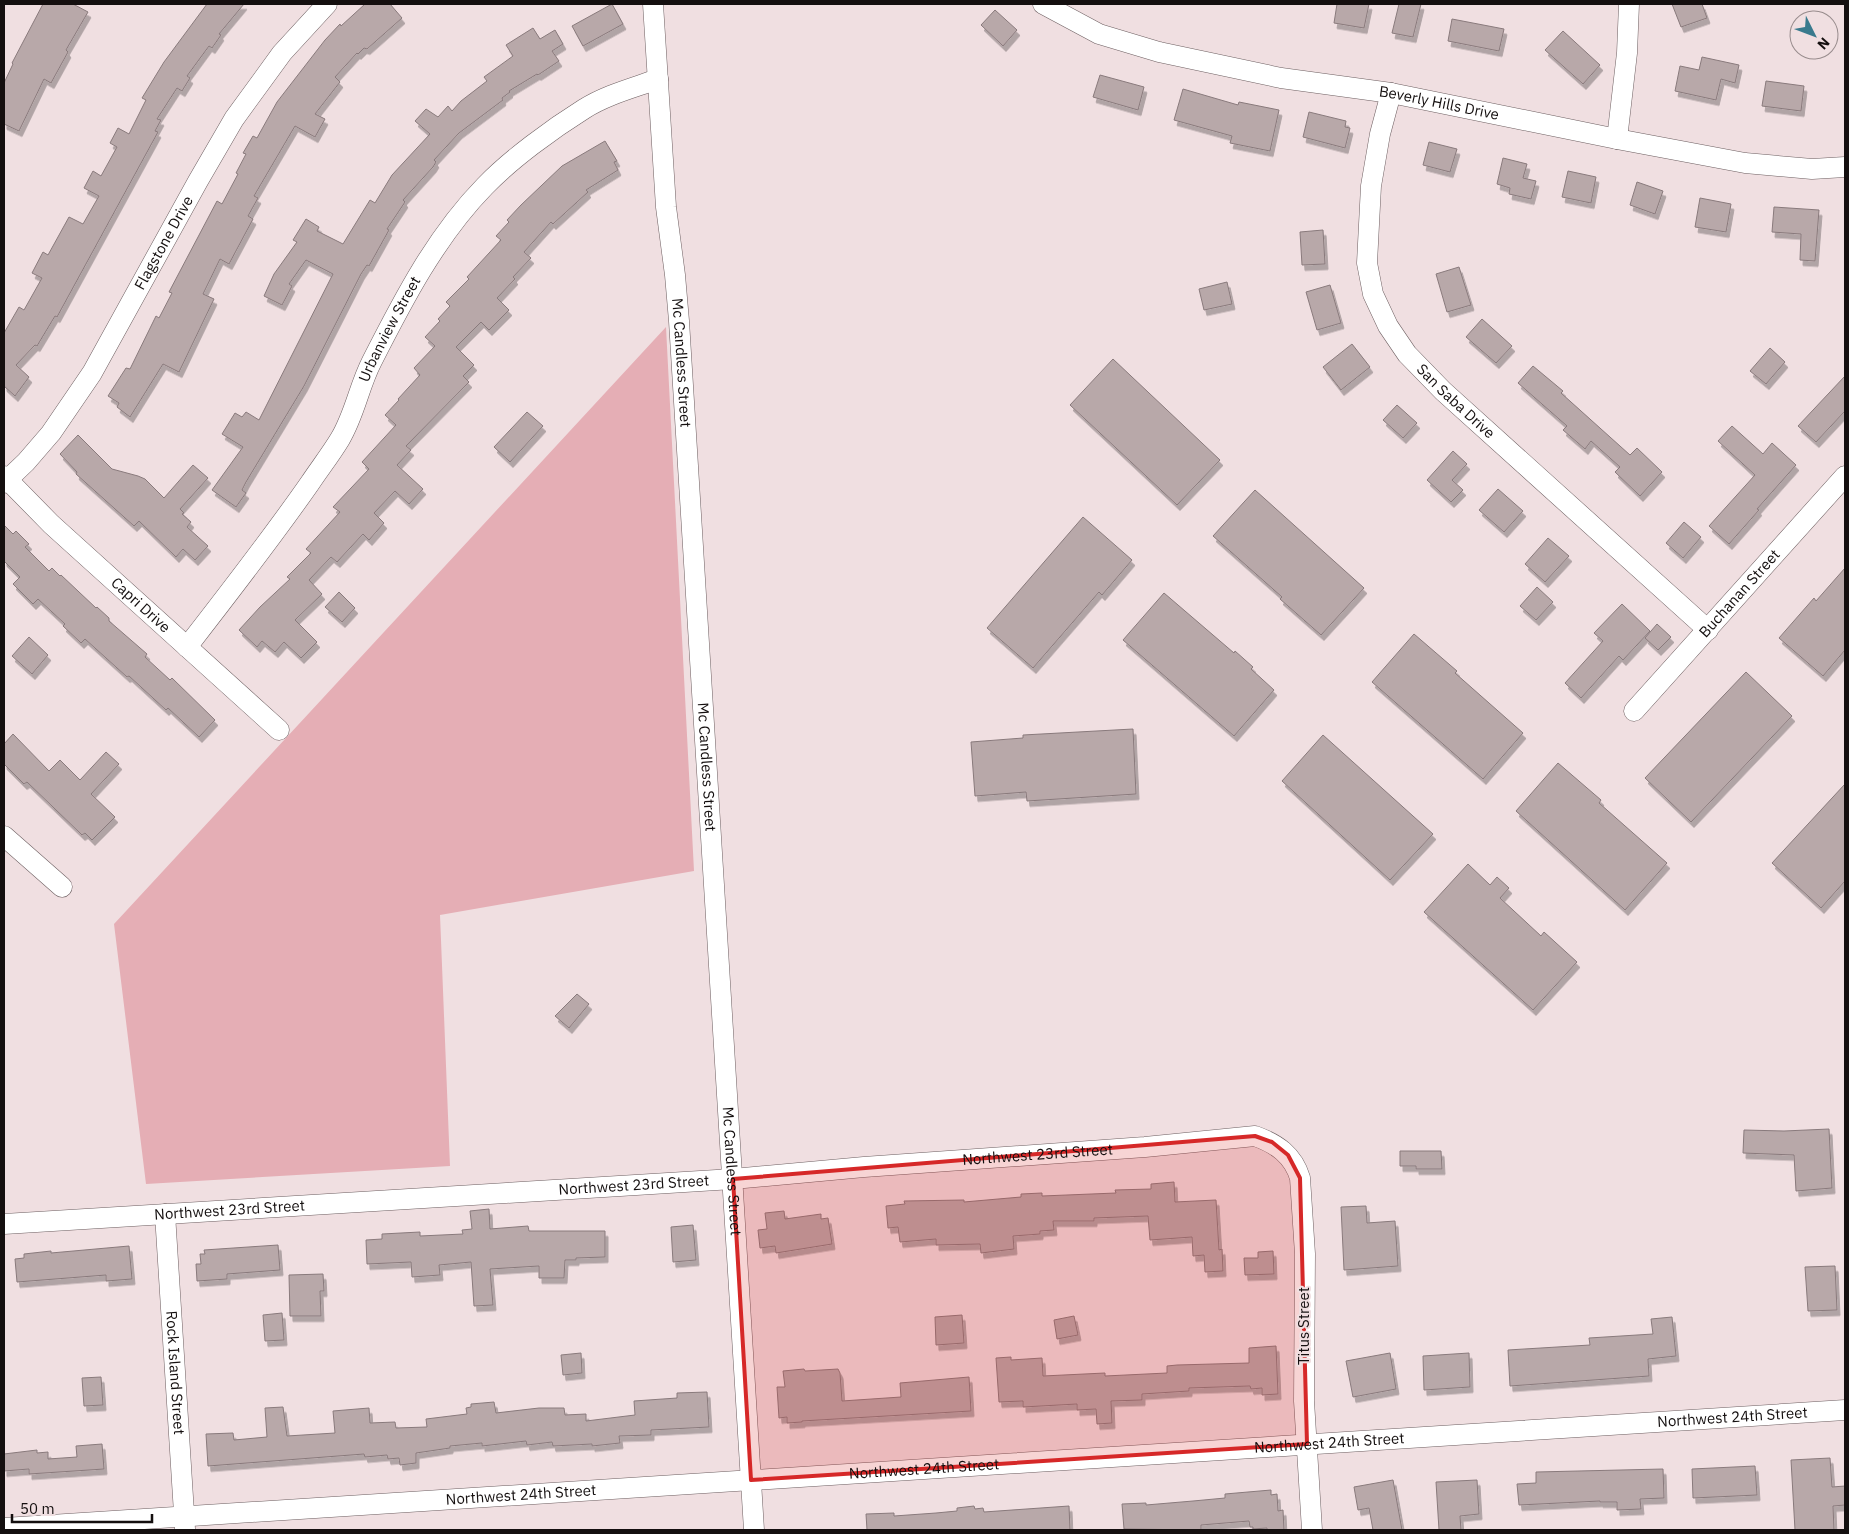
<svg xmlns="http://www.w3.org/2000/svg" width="1849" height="1534" viewBox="0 0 1849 1534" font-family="'IBM Plex Sans',sans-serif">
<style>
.green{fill:#e5aeb5}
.building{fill:#b8a8a9;stroke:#897a7c;filter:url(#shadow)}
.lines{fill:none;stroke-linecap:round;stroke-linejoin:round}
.street-casing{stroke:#6d5f61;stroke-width:21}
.street{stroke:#fff;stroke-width:20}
.marked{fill:#d62828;fill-opacity:0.2;stroke:#d62828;stroke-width:4;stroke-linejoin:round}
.labels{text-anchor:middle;stroke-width:4;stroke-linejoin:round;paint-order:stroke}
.street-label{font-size:15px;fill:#140f0f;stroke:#f0dfe1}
</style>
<defs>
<filter id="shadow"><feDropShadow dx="3" dy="5.5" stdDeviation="0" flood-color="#0004"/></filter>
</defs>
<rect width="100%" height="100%" fill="#f0dfe1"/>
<!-- green -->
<path class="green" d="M666 327 694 871 440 915 450 1166 146 1184 114 924Z"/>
<!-- building -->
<path class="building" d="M43 4H73L88 12 66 50 68 52 51 83 44 79 19 131 4 124V83L13 64 12 63Z
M207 4H244L219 34 221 35 212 48 209 46 187 76 190 78 182 91 177 88 157 119 161 120 155 131 158 132 57 317 55 316 37 346 35 345 16 365 29 377 15 396 4 386V333L19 307 24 310 42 278 32 273 43 252 48 255 69 217 83 224 99 196 84 188 93 171 101 176 117 147 110 143 118 128 129 134 146 100 142 98 164 62Z
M365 4H390L402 18 367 49 364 48 358 54 357 53 335 77 340 82 315 114 325 119 315 137 295 126 254 196 258 198 248 216 253 219 229 264 220 259 203 294 214 299 179 372 163 364 130 417 117 407 119 403 108 396 126 368 130 369 156 316 159 318 172 293 169 292 217 201 222 204 238 174 236 173 246 154 243 153 253 136 257 138 277 102 325 40 340 24 341 26Z
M612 4 623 24 583 46 572 26Z
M1337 4H1369L1364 28 1334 23Z
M1399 4H1421L1413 37 1392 33Z
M1672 4H1702L1707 18 1681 27Z
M995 10 1017 30 1003 46 981 25Z
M1452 19 1504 29 1499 51 1448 41Z
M533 28 540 39 555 30 563 44 552 51 559 61 538 75 537 74 509 91 510 92 502 98 503 100 459 133 434 160 436 162 433 167 403 200 405 202 387 229 389 230 369 266 367 265 361 274 304 386 246 482 242 490 246 493 236 507 212 490 243 447 222 434 235 413 242 417 246 412 259 420 333 274 306 260 289 284 292 286 282 305 264 296 274 274 297 242 293 240 306 219 319 227 317 231 343 244 370 200 375 203 392 175 430 134 415 121 426 109 438 117 448 106 452 111 461 101 487 81 484 77 513 56 506 45Z
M1563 31 1600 65 1583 84 1545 50Z
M1702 57 1739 65 1735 83 1721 79 1716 100 1675 91 1680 66 1699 70Z
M1100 75 1144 87 1138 110 1093 97Z
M1766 81 1804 86 1801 111 1762 106Z
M1183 89 1238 105 1239 102 1279 110 1270 151 1230 143 1232 136 1174 120Z
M1309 112 1346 121 1345 127 1350 128 1345 148 1303 137Z
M605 141 617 161 614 162 618 170 586 190 588 192 553 224 551 222 524 252 531 258 513 277 515 279 497 298 509 310 489 330 481 322 456 347 474 365 463 376 469 382 406 446 411 450 397 465 423 489 409 504 395 491 374 513 384 523 369 540 363 534 337 562 331 557 309 580 322 594 295 620 317 642 301 658 284 642 275 652 262 641 257 647 239 630 260 607 290 579 287 577 311 553 306 549 340 512 333 507 369 469 362 462 396 425 385 415 399 400 398 399 420 375 414 368 435 346 425 337 440 321 438 319 450 306 446 302 469 279 467 277 501 240 496 236 509 222 507 220 521 205 562 166Z
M1429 142 1457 149 1450 172 1423 165Z
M1503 158 1527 164 1523 178 1536 181 1531 199 1509 194 1510 188 1497 184Z
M1568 171 1596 177 1591 203 1562 197Z
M1637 182 1663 191 1655 214 1630 205Z
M1700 198 1731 204 1726 232 1695 227Z
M1774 207 1819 210 1815 261 1800 260 1801 234 1772 232Z
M1323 230 1325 264 1302 265 1300 232Z
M1459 267 1471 305 1447 312 1436 274Z
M1227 282 1232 304 1204 310 1199 289Z
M1330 285 1341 323 1317 330 1306 292Z
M1482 319 1512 346 1496 363 1466 337Z
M1352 344 1370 367 1341 390 1323 367Z
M1770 348 1785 362 1766 384 1750 371Z
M1113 359 1220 460 1177 505 1070 405Z
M1533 366 1563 391 1561 393 1630 455 1637 448 1662 472 1640 496 1615 472 1620 467 1591 441 1585 449 1563 430 1567 426 1518 383Z
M1845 376V411L1816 442 1798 426Z
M1397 405 1417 423 1403 438 1383 420Z
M527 412 543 426 510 462 494 447Z
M1732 426 1763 454 1772 443 1796 465 1757 509 1759 510 1729 544 1709 526 1755 475 1718 441Z
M78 435 112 469 138 476 145 479 164 498 193 465 208 478 180 509 184 513 182 514 191 522 187 527 208 546 195 560 183 549 176 557 139 521 134 526 76 474 77 472 60 454Z
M1453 451 1467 464 1452 480 1463 490 1451 502 1427 480Z
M1498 489 1523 511 1504 532 1479 510Z
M1255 490 1364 588 1321 635 1280 599 1282 597 1213 536Z
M1083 517 1132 560 1102 595 1099 592 1033 668 987 628Z
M1684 522 1701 537 1683 558 1666 543Z
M4 525 13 534 16 531 29 544 25 547 49 571 52 568 60 576 61 575 96 608 97 607 109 618V621L147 654 145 657 170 680 172 678 215 720 199 737 168 708 166 710 129 676 127 677 85 639 81 643 63 626 65 624 38 599 33 604 13 584 20 577 4 561Z
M1548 538 1569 556 1545 582 1525 564Z
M1845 568V650L1823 676 1779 638 1814 598 1816 601Z
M1537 587 1553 602 1536 620 1520 606Z
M339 592 355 608 342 622 325 607Z
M1164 593 1234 653 1235 651 1253 667 1251 669 1274 690 1234 736 1123 640Z
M1622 604 1650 631 1623 660 1619 656 1581 698 1565 683 1603 641 1594 633Z
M1657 624 1671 637 1658 650 1645 638Z
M1414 634 1457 671 1455 673 1523 733 1483 779 1372 682Z
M29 637 48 655 32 674 12 656Z
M1746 672 1792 716 1691 822 1645 778Z
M1133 729 1136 794 1027 801 1026 792 975 796 971 742 1023 738V735Z
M13 734 49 771 60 760 80 780 106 752 119 764 91 794 115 817 92 840 85 833 82 835 27 782 24 784 4 764V744Z
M1323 735 1433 834 1390 880 1282 781Z
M1558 763 1601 800 1599 803 1667 863 1625 910 1516 811Z
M1845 784V881L1821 908 1772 863Z
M1468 864 1490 885 1497 877 1509 888 1500 898 1541 936 1544 932 1577 962 1533 1010 1424 912Z
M577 994 589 1004 569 1028 555 1016Z
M1829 1129 1832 1188 1796 1191 1794 1155 1743 1153 1744 1130 1784 1131Z
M1400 1151H1441L1442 1169H1416V1166H1400Z
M1174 1182 1175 1202 1216 1200 1219 1250 1222 1249 1223 1271 1205 1272 1204 1255 1193 1256 1192 1237 1150 1240 1148 1216 1094 1218V1221H1053L1054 1230 1040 1231V1234L1013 1236 1014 1249 981 1253 980 1244 936 1245V1239L900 1242 898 1227 888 1228 886 1206 905 1204 904 1201 964 1200V1202L1021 1197V1194L1042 1193V1196L1116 1193 1115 1190 1151 1189V1184Z
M1366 1206 1367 1223 1395 1221 1398 1266 1344 1270 1341 1207Z
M489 1209 490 1229 528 1226 529 1231H605V1257L576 1258V1260H565L564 1278H539V1266L490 1269 493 1305 474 1306 471 1262 439 1265 440 1275 412 1277 411 1262 367 1264 366 1240 382 1239V1234L420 1232V1236L463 1234 462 1230 472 1229 470 1211Z
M784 1211 785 1219 821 1214V1219L828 1218 832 1244 776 1253 775 1246 760 1248 758 1230 767 1229 765 1213Z
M693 1225 696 1260 673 1262 671 1227Z
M278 1245 280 1270 227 1274V1279L197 1281 196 1264H201L200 1254H205L204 1250Z
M129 1246 132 1279 106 1281V1275L17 1282 15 1259 24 1258V1254L51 1251V1253Z
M1273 1251 1274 1274 1245 1275 1244 1258H1258V1252Z
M1835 1266 1837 1310 1808 1311 1805 1267Z
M323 1274 324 1291H320L321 1316H290L289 1275Z
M282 1313 284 1340 265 1341 263 1315Z
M962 1315 964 1343 936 1345 935 1317Z
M1074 1316 1078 1335 1057 1339 1054 1320Z
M1672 1317 1676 1356 1648 1359 1649 1376 1510 1386 1508 1350 1590 1345 1589 1338 1653 1334 1651 1319Z
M1276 1346 1278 1394 1262 1395V1388L1251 1389 1250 1386 1189 1388V1391L1142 1394V1400L1111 1401 1112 1423 1097 1424 1096 1409 1077 1410V1404L1023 1407V1401L999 1402 996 1358 1011 1357V1360L1042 1358 1043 1376 1105 1373V1376L1167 1373V1366L1177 1365 1249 1363V1348Z
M581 1353 582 1373 563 1375 561 1355Z
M1390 1353 1396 1389 1353 1397 1346 1361Z
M1469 1353 1470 1387 1424 1390 1423 1356Z
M804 1369 805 1371 838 1369 840 1373 842 1401 901 1397 900 1383 969 1377 971 1411 802 1421V1422L787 1423V1417L779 1418 777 1387H785L783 1371Z
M101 1377 103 1405 84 1406 82 1378Z
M707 1392 709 1427 651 1430V1435L619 1436 620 1443 592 1446V1444L553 1446 552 1442 527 1445 526 1441 482 1446V1443L450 1446V1448L416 1453V1463L400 1465 399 1458 388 1459 387 1455 365 1457 364 1454 208 1466 206 1434 233 1433 234 1440 267 1437 265 1408 283 1407 287 1436 335 1433 333 1411 369 1408 370 1423 395 1422 396 1428 427 1427 426 1419 467 1414 466 1408 471 1407V1404L494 1402 496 1413 539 1408H564L565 1415 586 1414V1421L635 1415 634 1401 677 1398V1393Z
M102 1444 104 1469 29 1474V1469L4 1471V1454L37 1450V1453L48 1452V1459L77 1457 76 1446Z
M1830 1458 1832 1487 1845 1486V1505L1833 1506 1834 1530H1795L1791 1460Z
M1755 1466 1757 1495 1693 1498 1692 1469Z
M1663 1469 1664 1498 1640 1499 1641 1509 1617 1510V1502H1600V1501L1519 1505 1517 1484 1536 1483V1472Z
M1393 1480 1402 1530H1373L1369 1508 1358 1510 1354 1487Z
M1477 1480 1479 1514 1460 1516 1461 1530H1439L1436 1482Z
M1271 1490V1495L1277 1494 1278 1511 1283 1510 1284 1530H1267V1528L1253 1529V1527H1250L1249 1521 1201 1525V1530L1124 1529 1122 1504 1146 1503V1505L1193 1501 1225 1498V1494Z
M974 1506 975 1509 983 1508 984 1512 1069 1506 1070 1530H867L866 1514 894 1513V1516L936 1513 957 1511V1508Z"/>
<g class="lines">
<defs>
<g id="street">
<path id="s1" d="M653 4 666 207 675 275 679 321 754 1530"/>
<path id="s2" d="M1043 4 1099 34 1159 52 1281 78 1391 93 1617 139 1745 163 1812 169 1845 167"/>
<path id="s3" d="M1391 93 1380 134 1371 186 1367 263 1373 294 1388 326 1407 354 1443 391 1708 630"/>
<path d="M1617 139 1627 53 1629 4"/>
<path id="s4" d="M4 476 51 524 279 730"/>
<path id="s5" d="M4 483 26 462 51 433 92 373 198 181 234 119 282 53 327 4"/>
<path id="s6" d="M187 647C229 593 271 539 310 483 320 468 331 454 340 439 355 414 359 386 372 361 403 300 436 236 485 186 511 159 552 129 584 109 606 95 633 88 658 79"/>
<path id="s7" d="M1634 711 1845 476"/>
<path d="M4 836 62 887"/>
<path id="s8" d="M165 1214 185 1529"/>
<path id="s9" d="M4 1224 733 1179 864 1167 1145 1147 1255 1136C1277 1144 1293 1155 1300 1178L1305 1254 1304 1401 1312 1530"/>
<path id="s10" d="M4 1528 1845 1410"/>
</g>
</defs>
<!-- street casing -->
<use href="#street" class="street-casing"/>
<!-- street -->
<use href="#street" class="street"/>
</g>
<!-- marked area -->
<path class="marked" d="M1255 1136 1272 1142 1288 1155 1300 1178 1307 1444 751 1480 733 1179Z"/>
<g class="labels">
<!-- street labels -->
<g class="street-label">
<text dy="5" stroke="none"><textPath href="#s2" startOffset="411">Beverly Hills Drive</textPath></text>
<text dy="5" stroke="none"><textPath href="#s5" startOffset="290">Flagstone Drive</textPath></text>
<text dy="5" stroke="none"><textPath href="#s6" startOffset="379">Urbanview Street</textPath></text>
<text dy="5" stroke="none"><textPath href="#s1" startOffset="360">Mc Candless Street</textPath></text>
<text dy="5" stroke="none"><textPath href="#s3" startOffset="341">San Saba Drive</textPath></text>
<text dy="5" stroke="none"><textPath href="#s7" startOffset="158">Buchanan Street</textPath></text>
<text dy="5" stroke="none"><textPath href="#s4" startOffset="188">Capri Drive</textPath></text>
<text dy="5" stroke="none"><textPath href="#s1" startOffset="765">Mc Candless Street</textPath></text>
<text dy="5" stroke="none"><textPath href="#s9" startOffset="1036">Northwest 23rd Street</textPath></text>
<text dy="5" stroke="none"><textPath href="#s1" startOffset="1170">Mc Candless Street</textPath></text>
<text dy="5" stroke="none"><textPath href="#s9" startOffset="631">Northwest 23rd Street</textPath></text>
<text dy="5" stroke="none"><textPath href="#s9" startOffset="226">Northwest 23rd Street</textPath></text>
<text transform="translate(1304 1326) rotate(-90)" y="5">Titus Street</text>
<text dy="5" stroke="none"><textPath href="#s8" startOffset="159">Rock Island Street</textPath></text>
<text dy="5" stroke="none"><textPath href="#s10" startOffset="1732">Northwest 24th Street</textPath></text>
<text dy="5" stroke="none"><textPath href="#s10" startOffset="1328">Northwest 24th Street</textPath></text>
<text dy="5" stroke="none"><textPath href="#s10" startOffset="922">Northwest 24th Street</textPath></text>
<text dy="5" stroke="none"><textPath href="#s10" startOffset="518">Northwest 24th Street</textPath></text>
</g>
</g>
<!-- border -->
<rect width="1849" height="1534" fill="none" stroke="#140f0f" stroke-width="10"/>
<!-- north arrow -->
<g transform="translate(1814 35) rotate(132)"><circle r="24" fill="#f0dfe1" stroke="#988c8d"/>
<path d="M0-4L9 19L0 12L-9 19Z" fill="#397a8d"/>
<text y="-8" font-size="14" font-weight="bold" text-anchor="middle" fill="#140f0f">N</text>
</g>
<!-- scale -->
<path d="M12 1514v8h140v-8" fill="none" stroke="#140f0f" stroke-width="2.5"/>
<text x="20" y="1514" font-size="15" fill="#140f0f" stroke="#f0dfe1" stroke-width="4" paint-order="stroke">50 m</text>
</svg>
